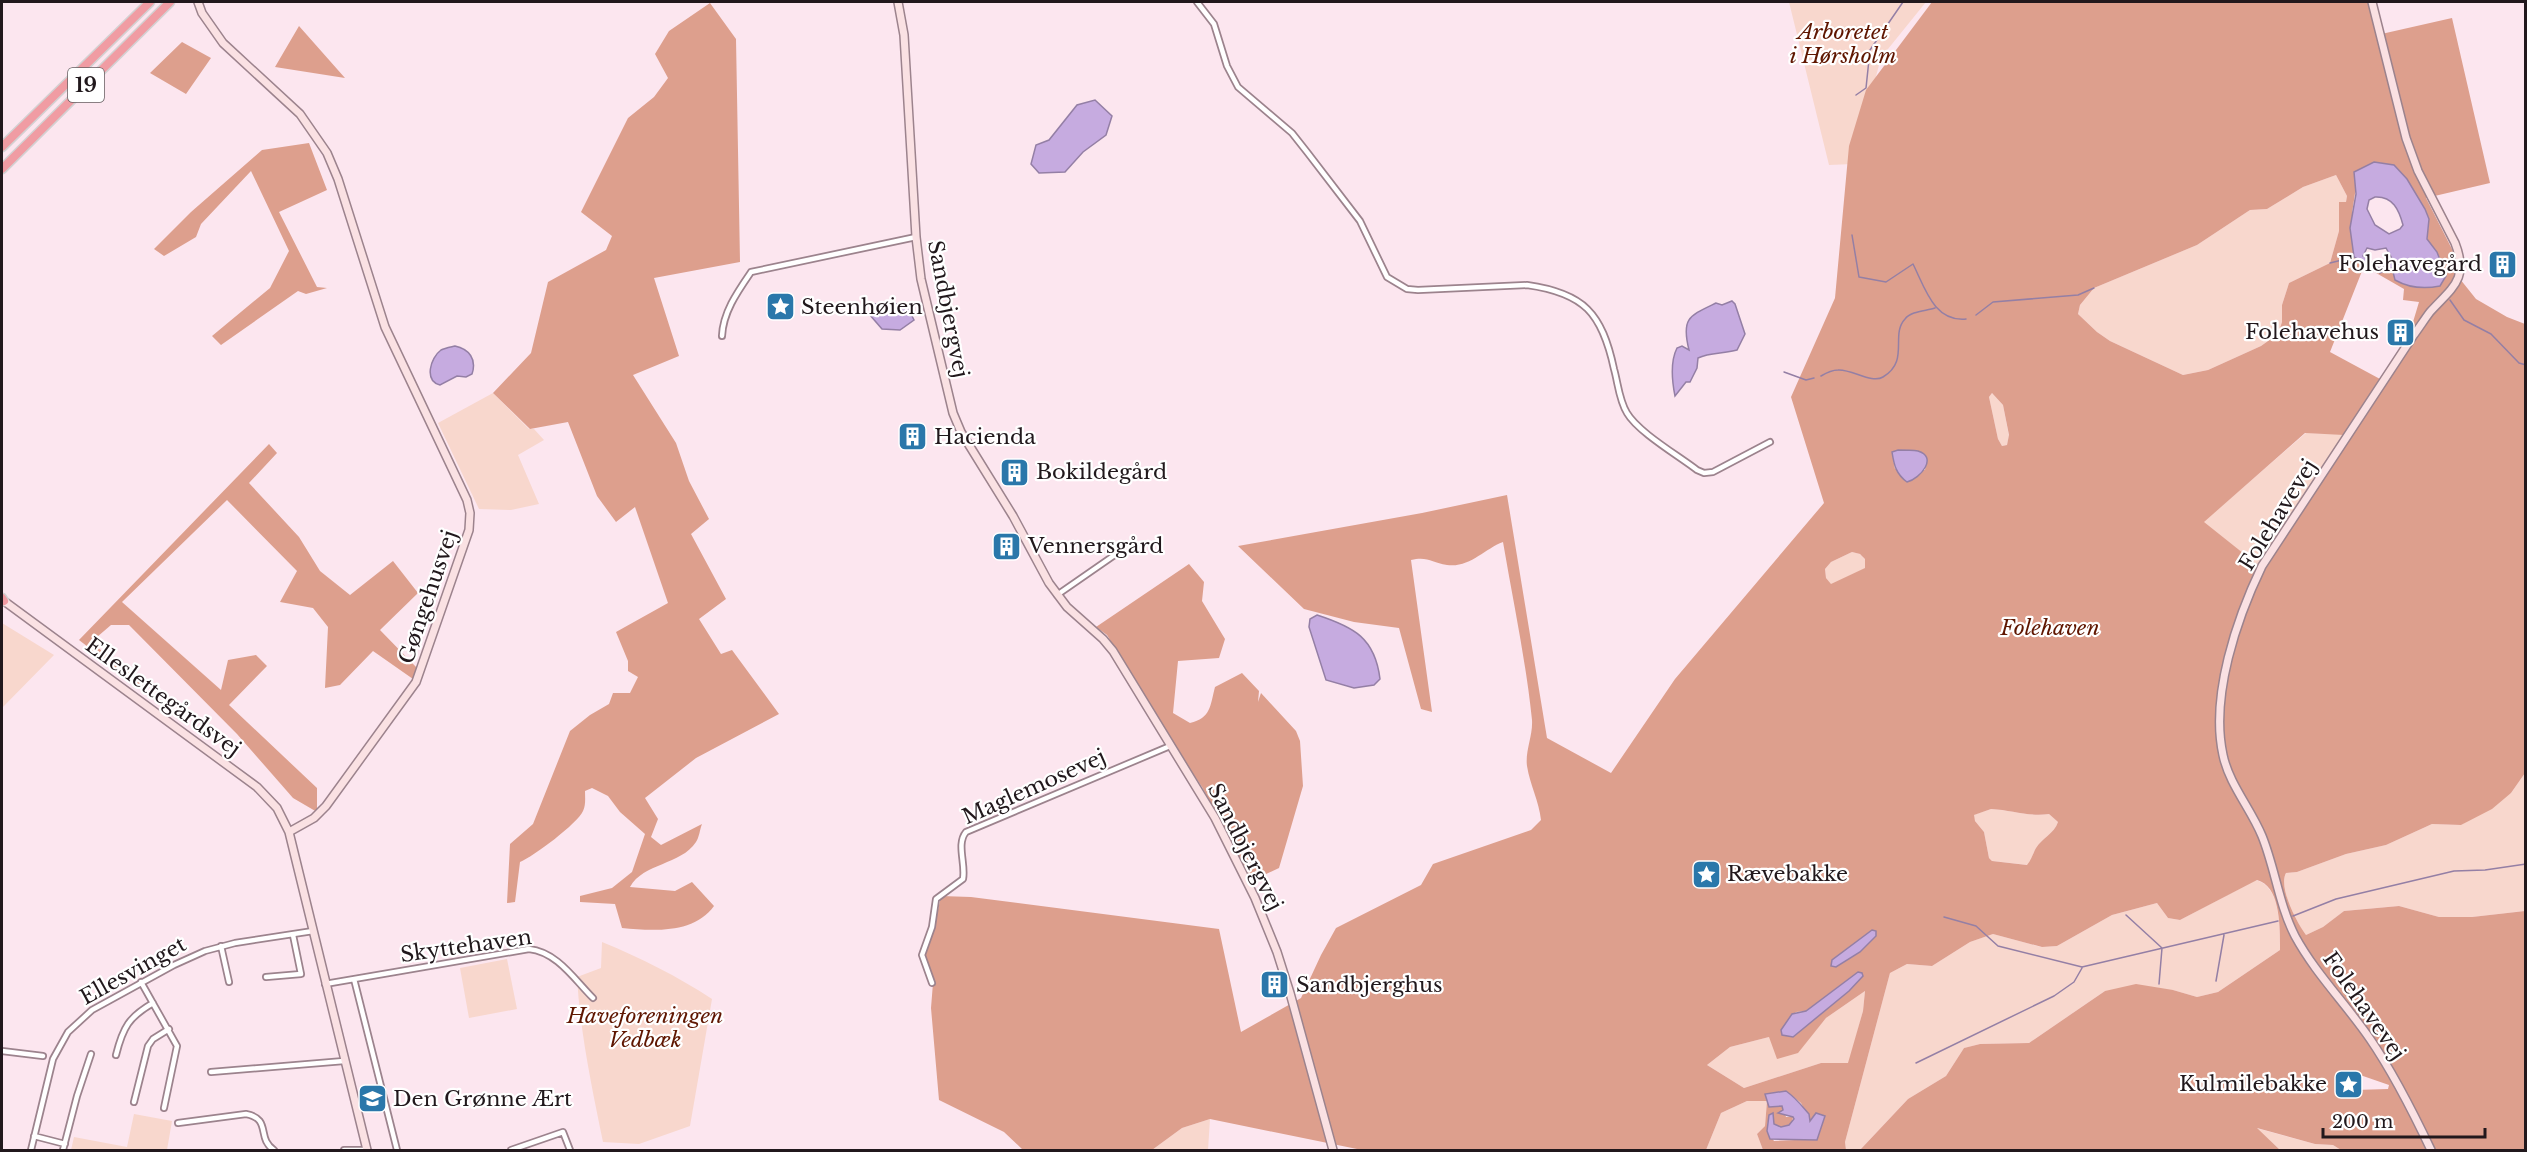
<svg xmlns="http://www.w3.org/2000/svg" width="2527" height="1152" viewBox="0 0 2527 1152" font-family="'Libre Baskerville',serif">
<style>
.green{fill:#f8d7cd}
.forest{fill:#dd9f8d;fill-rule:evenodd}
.water{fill:#c6abe0;stroke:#947fa5;stroke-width:1.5;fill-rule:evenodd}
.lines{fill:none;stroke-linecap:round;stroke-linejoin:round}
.stream{stroke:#947fa5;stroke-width:1.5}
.street-casing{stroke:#9c838d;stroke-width:8}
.secondary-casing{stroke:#9c838d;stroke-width:10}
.highway-casing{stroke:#d3d1d2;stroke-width:11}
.street{stroke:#fff;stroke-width:4.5}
.secondary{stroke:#fae1e3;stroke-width:7}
.highway{stroke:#f09ca3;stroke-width:8}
.labels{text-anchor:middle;stroke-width:4.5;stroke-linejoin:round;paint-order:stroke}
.shield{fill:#fff;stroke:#645d60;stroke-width:1.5}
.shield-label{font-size:20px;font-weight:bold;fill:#21181c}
.park-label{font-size:21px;font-style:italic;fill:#5f1600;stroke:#fff}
.poi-label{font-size:21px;fill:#21181c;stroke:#fff;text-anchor:start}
.street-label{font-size:21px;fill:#21181c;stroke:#fff}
</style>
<rect width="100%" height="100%" fill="#fce6ef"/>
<!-- green -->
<path class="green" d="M1789 2H1926L1888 49 1879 65 1853 164 1829 165Z
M2336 175 2347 196 2346 202H2339V231L2330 263 2289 283 2282 305V322L2278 334 2261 346 2208 370 2183 375 2110 341 2097 332 2078 314 2080 305 2094 288 2197 245 2250 210 2267 209 2303 187Z
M493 393 529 429H534L544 440 518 455 539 504 511 510 479 509 438 423Z
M1992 393 2003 405 2009 436 2007 445 2002 446 1998 439 1989 397Z
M2306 433 2344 434 2259 566 2203 522Z
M1852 552 1860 554 1865 559 1866 568 1831 585 1826 578 1825 569 1831 562Z
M2 623 54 655 2 708Z
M2525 773V911L2472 917H2439L2399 906 2344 911 2323 927 2306 935C2297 923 2278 887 2286 873L2297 872 2346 854 2386 845 2432 824 2461 825 2511 793Z
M1991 809C2012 810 2029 817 2049 814L2058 822C2054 834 2042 838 2036 848 2033 853 2032 859 2028 865L1992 861 1989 858 1984 832 1975 821 1973 815Z
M2256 880C2281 886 2280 929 2280 950L2218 992 2197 997 2173 990 2105 991 2029 1043 1980 1044 1964 1048 1946 1076 1908 1099 1860 1150H1846L1845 1142 1890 973 1907 964 1932 966 1970 942 1993 934 2041 947 2057 946 2112 915 2157 903 2168 918 2180 920Z
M602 942C641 958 677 976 712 999L690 1126 639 1144 603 1142C592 1088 580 1032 577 977L601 968Z
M507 959 517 1009 469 1018 460 968Z
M1865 991 1863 1011 1849 1063H1821L1744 1088 1707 1065 1730 1047 1769 1037 1797 1053 1826 1018Z
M1747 1101H1767L1765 1126 1757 1134 1763 1150H1706L1721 1113Z
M134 1114 172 1121 167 1150H71L74 1137 127 1147Z
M1210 1119 1208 1150H1152L1182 1128Z
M2256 1128 2315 1144 2333 1145 2341 1150H2280Z"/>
<!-- forest -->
<path class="forest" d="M1932 2H2369L2377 35 2452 18 2490 183 2426 198 2454 253 2456 274 2476 299 2507 317 2525 324V773L2511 793 2492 809 2461 825 2432 824 2386 845 2346 854 2297 872 2286 873C2278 887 2297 923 2306 935L2323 927 2344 911 2399 906 2439 917H2472L2525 911V1150H2341L2333 1145 2315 1144 2257 1128 2280 1150H1860L1908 1099 1946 1076 1964 1048 1980 1044 2029 1043 2105 991 2136 984 2173 990 2197 997 2218 992 2280 950C2280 929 2281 886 2257 880L2180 920 2168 918 2157 903 2112 915 2057 946 2042 947 1993 934 1970 942 1932 966 1907 964 1890 973 1845 1142 1846 1150H1763L1757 1134 1765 1126 1767 1101H1747L1721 1113 1706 1150H1362L1210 1119 1182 1128 1152 1150H1023L1004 1132 939 1100 931 1008 933 983 925 955 933 933 941 896 971 897 1219 929 1241 1032 1301 998 1321 955 1336 928 1421 885 1433 864 1531 830 1541 820C1539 801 1530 785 1527 766 1525 751 1533 736 1532 720 1526 661 1513 601 1503 542 1484 549 1470 568 1447 565 1432 563 1428 556 1411 560L1432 712 1421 709 1399 628 1354 622 1304 609 1238 546 1422 513 1507 495 1547 738 1611 773 1675 679 1824 503 1791 397 1835 298 1849 146 1866 90ZM2374 162 2394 165 2407 179 2425 209 2429 219 2427 240 2442 263 2415 286 2405 285 2392 267 2380 273 2354 257 2352 213 2356 187ZM2336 175 2347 196 2346 202H2339V231L2330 263 2289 283 2282 305V322L2278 334 2261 346 2208 370 2183 375 2110 341 2097 332 2078 314 2080 305 2094 288 2197 245 2250 210 2267 209 2303 187ZM2364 266 2404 289 2403 300 2419 302 2410 332 2380 379 2330 352ZM1992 393 2003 405 2009 435 2007 445 2002 446 1998 439 1989 397ZM2305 433 2344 435 2258 565 2204 522ZM1898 450 1919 451 1926 462 1925 470 1895 469 1892 452ZM1852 552 1860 554 1865 559V568L1831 584 1826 578 1825 569 1831 562ZM1991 809C2012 810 2029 817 2049 814L2058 822C2054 834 2042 838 2036 848 2033 853 2032 859 2027 865L1992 861 1989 858 1984 832 1975 821 1974 815ZM1858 973 1849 991 1793 1037 1781 1030 1796 1012 1806 1011ZM1865 991 1863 1011 1848 1063H1821L1744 1088 1707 1065 1730 1047 1769 1037 1777 1059 1798 1053 1826 1018ZM2351 1076H2363L2389 1085 2388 1089 2355 1090ZM1786 1091 1801 1103 1810 1121 1813 1117 1817 1139 1774 1141 1767 1131 1768 1121C1777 1125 1783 1131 1792 1123L1793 1117H1786L1782 1106 1769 1107 1766 1094Z
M710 3 736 39 740 262 654 278 679 356 633 375 676 443 689 481 709 519 691 534 726 599 699 619 721 654 732 650 779 714 696 758 645 798 658 819 651 837 661 845 702 824C700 829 699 838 696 842 681 865 643 863 630 887L675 891 692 882 714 906C694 934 653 931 622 928L615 904 580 902V896L612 888 632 872 645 834 620 812 608 796 592 788 585 791C585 797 586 805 583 811 578 823 533 857 520 862L515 902 507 903 510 844 533 824 570 731 590 715 609 704 613 693H630L638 677 628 671V661L616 632 668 603 635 507 616 522 597 496 568 422 530 429 493 393 531 353 548 282 606 250 612 236 581 212 628 118 654 97 668 78 655 54 669 31Z
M299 26 345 78 275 67Z
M182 42 211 58 186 94 150 73Z
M309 143 327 190 279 212 317 287 327 288 306 294 298 291 221 345 212 336 270 288 289 251 251 171 201 224 196 237 164 256 154 249 191 212 262 150Z
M269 444 277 453 249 483 299 537 320 571 350 595 393 561 418 593 380 630 417 668 413 679 373 651 340 685 325 688 328 627 313 608 280 602 297 571 227 500 122 602 221 690 228 660 256 655 267 666 229 705 317 788V812L293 798 237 734 129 625H111L97 637 98 648 146 683 145 691 79 640Z
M1189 564 1204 582 1202 601 1225 639 1219 658 1178 661 1173 713 1190 723C1211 718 1210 706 1215 687L1242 673 1259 691 1258 702 1261 693 1296 731 1300 741 1303 786 1279 868 1251 881 1202 787 1165 732 1107 635 1096 627Z"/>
<!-- water -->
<path class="water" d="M1095 100 1112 116 1106 135 1083 152 1065 172 1039 173 1031 164 1036 145 1049 140 1077 105Z
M2374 162 2394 165 2407 179 2425 209 2429 219 2427 239 2437 252 2446 276 2440 286C2425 289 2409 288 2395 280L2392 268 2380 273 2354 257 2350 228 2356 194 2354 172ZM2375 197C2393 196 2399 210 2403 225L2400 229 2389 234 2375 225 2367 209 2369 200ZM2367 248 2375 250 2386 248 2394 262 2379 268 2363 256Z
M1732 301 1735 304 1745 334 1737 350C1723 354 1710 352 1698 358L1697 368 1690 382H1686L1675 396C1672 381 1670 362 1677 348L1682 346 1689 350C1681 318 1689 316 1716 303L1722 305Z
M891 302 908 308 914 320 900 330 882 329 870 315 875 304Z
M455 346C469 349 477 359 472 374L466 377 457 376 440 385C424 381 430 358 441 350 445 348 451 347 455 346Z
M1898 450C1904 450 1912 450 1918 451 1938 457 1921 478 1907 482 1896 474 1894 465 1892 452Z
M1317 615C1354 627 1375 638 1380 679L1374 685 1354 688 1326 680 1309 627 1310 619Z
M1872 930 1876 931V936L1860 952 1836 967 1831 966 1832 960Z
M1858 972 1862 973 1863 976 1849 991 1793 1037 1782 1035 1781 1030 1792 1014 1806 1011Z
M1786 1091C1796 1098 1802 1106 1809 1114L1810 1121 1816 1113 1825 1116 1817 1140 1770 1139 1767 1131 1769 1115 1773 1113 1774 1124 1781 1127 1789 1125 1794 1119 1793 1117 1778 1113 1783 1110 1782 1106 1769 1107 1765 1094Z"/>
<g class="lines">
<!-- stream -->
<path class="stream" d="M1856 95 1866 88 1870 50 1903 2
M1852 235 1859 277 1886 282 1913 264C1925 288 1934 322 1966 319
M2330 263 2354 257
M2450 300 2464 320 2491 334 2519 363 2526 365
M1976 315 1993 302 2078 295 2094 288
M1784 372 1806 380 1814 378
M1821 376C1826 373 1832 370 1838 370 1852 369 1872 384 1883 377 1910 361 1890 335 1905 319 1911 311 1926 311 1935 308
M2126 915 2162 948 2159 984
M2293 916 2336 899 2454 871 2485 870 2526 864
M1944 917 1976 926 1998 946 2082 967 2278 921
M2216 981 2224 935
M1916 1063 2054 996 2074 982 2082 968"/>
<defs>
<path id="street" d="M1197 2 1214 24 1227 66 1238 87 1292 133 1307 152 1360 221 1387 277 1407 289 1418 290 1527 285C1584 293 1602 313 1614 369 1618 383 1619 400 1627 413 1638 432 1679 456 1697 470L1704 473 1713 472 1770 442
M722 336C723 312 738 291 751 272L916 237
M1057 595 1119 552
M221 946 229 982
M266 977 301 974 293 935
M354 979 397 1150
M141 982 177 1046 164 1108
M932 983 922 955 932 927 936 899 963 879C966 864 956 844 966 832L1170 746
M325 984 529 949C557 952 574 979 593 998
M2 1051 43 1056
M116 1055C123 1027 129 1017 153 1003
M211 1072 344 1061
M134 1102 148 1046 153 1039 169 1029
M178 1123 246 1114C272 1119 256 1138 274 1150
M34 1136 65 1144
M31 1150 53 1059 68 1032 92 1010 174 965 205 951 235 943 313 931
M63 1150 77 1096 91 1054
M344 1150H367
M511 1150 563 1132 570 1150"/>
<path id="secondary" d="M198 2 202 13 223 43 300 114 327 153 338 179 385 327 467 500 470 513 469 530 416 682 326 806 314 818 289 832 367 1150
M898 2 904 35 916 237 921 279 953 413 961 432 1013 516 1049 583 1067 607 1103 639 1113 651 1215 818 1255 898 1277 952 1290 993 1333 1150
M2372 2 2406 138 2418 171 2455 243C2469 279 2453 287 2430 312 2424 320 2419 328 2413 336L2262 566C2237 618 2210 696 2223 755 2229 784 2251 809 2262 836 2275 868 2279 905 2295 936 2315 973 2346 1004 2370 1039 2394 1074 2413 1112 2431 1150
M4 601 257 787 277 808 289 832"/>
<path id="highway" d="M2 147 150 2
M2 169 170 2
M2 598 4 601"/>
</defs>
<!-- street casing -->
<use href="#street" class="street-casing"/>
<!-- secondary casing -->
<use href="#secondary" class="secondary-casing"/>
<!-- highway casing -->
<use href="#highway" class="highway-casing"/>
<!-- street -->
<use href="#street" class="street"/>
<!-- secondary -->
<use href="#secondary" class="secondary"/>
<!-- highway -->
<use href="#highway" class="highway"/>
</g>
<!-- icons -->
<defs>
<symbol id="building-square" viewBox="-11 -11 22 22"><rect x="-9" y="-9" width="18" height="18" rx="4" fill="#2a77aa" stroke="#fff"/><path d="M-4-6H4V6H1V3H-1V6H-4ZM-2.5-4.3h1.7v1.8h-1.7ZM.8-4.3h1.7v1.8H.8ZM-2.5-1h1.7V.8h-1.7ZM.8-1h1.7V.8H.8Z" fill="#fff"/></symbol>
<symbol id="sight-square" viewBox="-11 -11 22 22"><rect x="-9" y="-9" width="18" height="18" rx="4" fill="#2a77aa" stroke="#fff"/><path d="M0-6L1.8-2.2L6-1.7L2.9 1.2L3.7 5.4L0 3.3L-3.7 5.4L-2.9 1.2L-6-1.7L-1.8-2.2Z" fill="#fff"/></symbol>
<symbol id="school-square" viewBox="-11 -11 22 22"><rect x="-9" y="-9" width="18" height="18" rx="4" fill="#2a77aa" stroke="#fff"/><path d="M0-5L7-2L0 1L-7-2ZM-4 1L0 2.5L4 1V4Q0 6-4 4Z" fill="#fff"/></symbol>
</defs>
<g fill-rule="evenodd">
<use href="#building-square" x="2486" y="248" width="33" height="33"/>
<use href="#sight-square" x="764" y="290" width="33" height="33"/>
<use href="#building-square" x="2384" y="316" width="33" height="33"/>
<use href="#building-square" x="896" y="420" width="33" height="33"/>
<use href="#building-square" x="998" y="456" width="33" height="33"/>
<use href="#building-square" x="990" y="530" width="33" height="33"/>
<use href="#sight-square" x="1690" y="858" width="33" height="33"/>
<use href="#building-square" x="1258" y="968" width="33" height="33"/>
<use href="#sight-square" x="2332" y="1068" width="33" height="33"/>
<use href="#school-square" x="356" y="1082" width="33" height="33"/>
</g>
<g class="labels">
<!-- shield labels -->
<rect class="shield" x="68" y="68" width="36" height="34" rx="4.5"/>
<g class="shield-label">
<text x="86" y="92">19</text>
</g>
<!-- park labels -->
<g class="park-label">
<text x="1843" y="39">Arboretet<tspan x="1843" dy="24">i Hørsholm</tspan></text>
<text x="2050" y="635">Folehaven</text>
<text x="645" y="1023">Haveforeningen<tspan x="645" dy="24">Vedbæk</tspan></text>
</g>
<!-- poi labels -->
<g class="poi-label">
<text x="2482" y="271" text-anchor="end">Folehavegård</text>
<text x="801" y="314">Steenhøien</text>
<text x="2379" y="339" text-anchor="end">Folehavehus</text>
<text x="934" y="444">Hacienda</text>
<text x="1036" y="479">Bokildegård</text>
<text x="1028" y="553">Vennersgård</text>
<text x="1727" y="881">Rævebakke</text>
<text x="1296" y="992">Sandbjerghus</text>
<text x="2327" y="1091" text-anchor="end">Kulmilebakke</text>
<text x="393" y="1106">Den Grønne Ært</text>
</g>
<!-- street labels -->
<g class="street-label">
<text transform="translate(948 309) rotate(79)" y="7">Sandbjergvej</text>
<text transform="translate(2278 515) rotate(-58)" y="7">Folehavevej</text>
<text transform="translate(428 597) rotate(-71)" y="7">Gøngehusvej</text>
<text transform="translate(163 697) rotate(36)" y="7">Elleslettegårdsvej</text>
<text transform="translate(1034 787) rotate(-24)" y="7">Maglemosevej</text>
<text transform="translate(1245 847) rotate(63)" y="7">Sandbjergvej</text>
<text transform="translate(466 946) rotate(-8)" y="7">Skyttehaven</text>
<text transform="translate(133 971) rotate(-29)" y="7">Ellesvinget</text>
<text transform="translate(2364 1006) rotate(55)" y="7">Folehavevej</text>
</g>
</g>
<!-- border -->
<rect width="2527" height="1152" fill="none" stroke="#21181c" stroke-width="6"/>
<!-- scale -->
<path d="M2323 1128v9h162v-9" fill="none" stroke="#21181c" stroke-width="3"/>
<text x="2332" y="1128" font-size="18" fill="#21181c" stroke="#ffffff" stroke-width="4.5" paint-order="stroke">200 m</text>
</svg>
